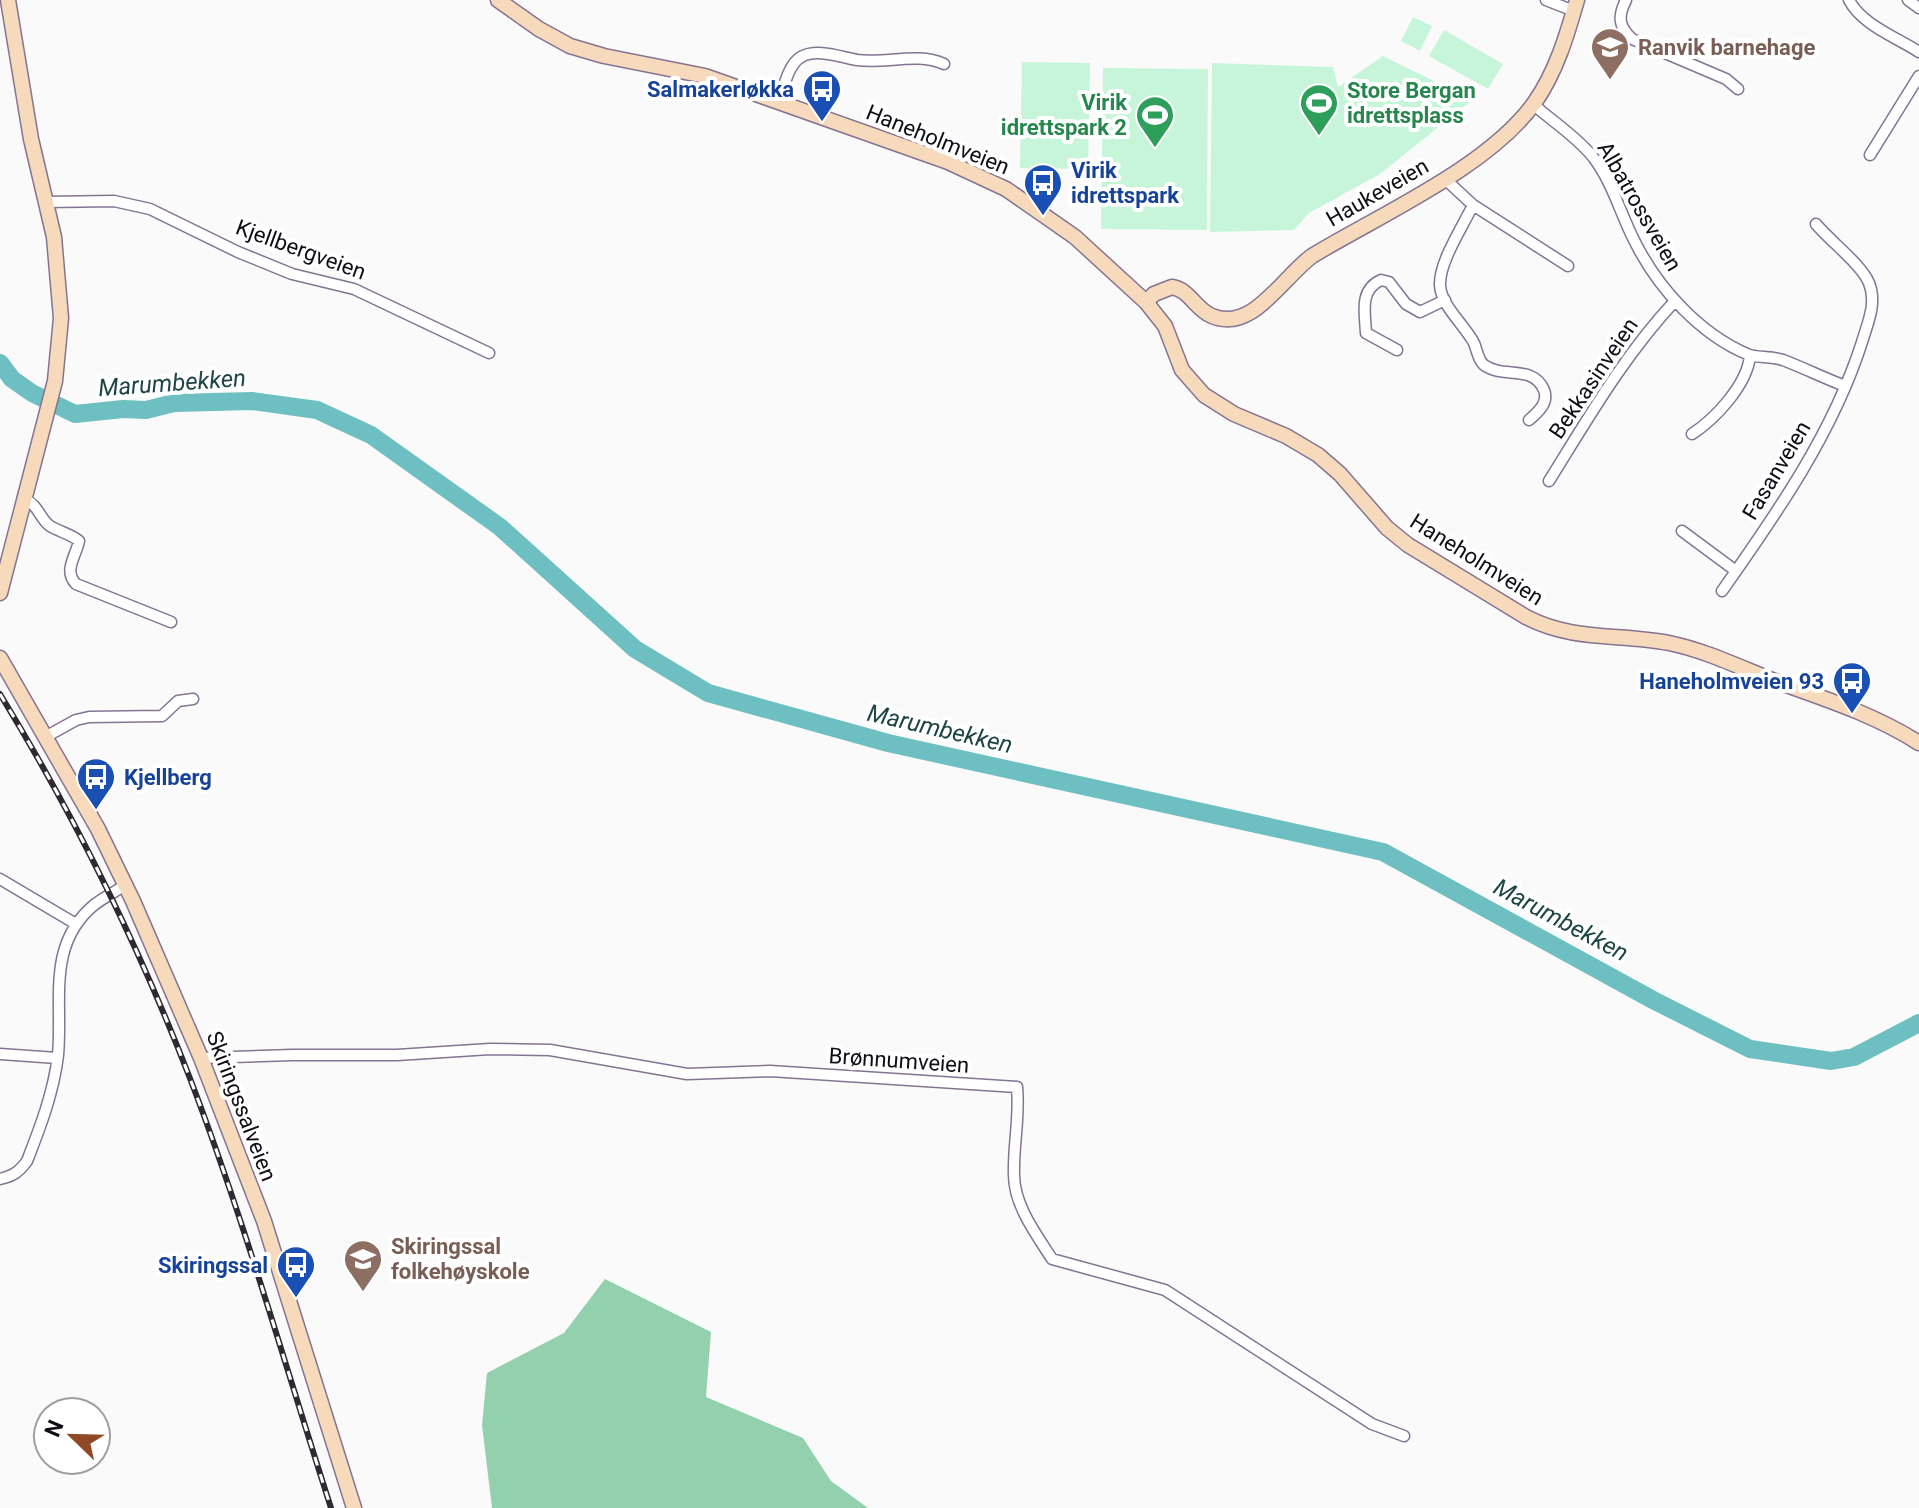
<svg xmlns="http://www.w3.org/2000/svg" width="1919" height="1508" viewBox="0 0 1919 1508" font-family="Roboto,sans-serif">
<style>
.green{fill:#c7f5da}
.forest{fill:#93d0ae}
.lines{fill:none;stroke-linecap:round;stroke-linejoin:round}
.river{stroke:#6ebfc1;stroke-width:18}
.street-casing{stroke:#847493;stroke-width:13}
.secondary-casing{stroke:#847493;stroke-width:17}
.street{stroke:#fff;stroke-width:10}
.secondary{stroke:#f7d9bc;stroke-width:14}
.rail-casing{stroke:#2e2932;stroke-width:6}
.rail{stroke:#fff;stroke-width:3;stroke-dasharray:9;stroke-linecap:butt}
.labels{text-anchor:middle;stroke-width:8;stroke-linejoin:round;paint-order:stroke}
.education-label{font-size:22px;font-weight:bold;fill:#785e54;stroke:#fff;text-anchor:start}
.transit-label{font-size:22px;font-weight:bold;fill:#164399;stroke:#fff;text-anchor:end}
.leisure-label{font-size:22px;font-weight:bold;fill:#27864d;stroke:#fff;text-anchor:start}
.street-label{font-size:22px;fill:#120c17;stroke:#fff}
.water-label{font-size:24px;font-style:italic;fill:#1e4546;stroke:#fff}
</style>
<rect width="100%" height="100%" fill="#fafafa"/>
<!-- green -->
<path class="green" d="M1413 17 1432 26 1420 51 1401 41Z
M1444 30 1503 64 1488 89 1429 56Z
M1383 56 1472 100 1380 174 1309 213 1294 230 1210 232 1212 63 1333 67 1338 87Z
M1022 62 1090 63 1088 169 1020 168Z
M1103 68 1208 69 1207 230 1101 229Z"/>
<!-- forest -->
<path class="forest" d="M605 1279 711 1332 706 1397 803 1438 831 1481 868 1508H492L482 1425 487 1373 564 1333Z"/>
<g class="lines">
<!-- river -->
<path class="river" d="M0 363 12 379 32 393 75 414 123 409 146 410 174 403 252 401 317 410 371 435 500 527 635 649 708 693 888 743 1383 852 1653 1000 1750 1049 1831 1061 1854 1057 1919 1023"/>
<defs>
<path id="street" d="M1546 0 1574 11
M1626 0C1618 16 1618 26 1632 39L1726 79 1738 89
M1849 0C1862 25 1896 37 1919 52
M1908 0 1919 8
M779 102C783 90 788 64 801 57 817 48 840 57 857 60 886 64 917 52 944 64
M1533 104C1553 122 1576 136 1593 157 1613 183 1621 216 1636 244 1659 289 1700 334 1747 354 1755 358 1771 356 1783 360 1804 368 1824 378 1845 386
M1870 155 1919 76
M1445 179 1473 205 1568 266
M46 202 114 201 150 209 238 252 292 274 354 289 489 353
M1473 205C1463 226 1439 262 1440 285 1441 306 1464 324 1474 343 1477 350 1478 360 1484 365 1503 379 1533 364 1544 390 1549 403 1538 412 1529 420
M1397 350 1366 333C1365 313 1359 290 1381 280L1389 282 1406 304 1420 312 1445 300
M1692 434C1715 419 1747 385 1750 356
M1549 481C1587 420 1625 354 1675 301
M24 499C39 505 39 518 50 526 60 532 71 534 79 541 76 556 63 571 76 584L171 622
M1682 531 1736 571
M1722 591C1777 513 1833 433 1862 342 1868 322 1877 303 1869 283 1861 264 1830 241 1816 224
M47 736 76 720 89 717 162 716 178 701 193 699
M0 879 76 924
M0 1054 57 1058
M201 1058 292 1055H397L490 1049 550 1050 687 1074 770 1071 1017 1087C1020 1117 1013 1145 1014 1175 1014 1205 1036 1234 1052 1259L1165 1290 1372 1424 1404 1436
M0 1179C13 1176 19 1172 27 1161 40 1128 54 1091 58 1055 63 1001 46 945 94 905 103 898 115 892 125 885"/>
<path id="secondary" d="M498 0 539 29 570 46 604 56 705 76 948 162 1006 189 1075 237 1146 302 1165 326 1182 370 1204 395 1234 414 1286 436 1318 455 1340 474 1387 528 1408 545 1526 617C1574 642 1619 633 1669 643 1703 650 1735 665 1767 678 1819 697 1872 713 1919 743
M1146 302 1154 294 1172 287C1190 290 1195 309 1212 316 1252 333 1282 278 1312 256 1381 214 1489 167 1535 102 1556 72 1567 35 1577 0
M0 593 55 381 61 318 54 237 31 139 8 0
M0 658 98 829 133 901 201 1058 264 1221 354 1508"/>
</defs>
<!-- street casing -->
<use href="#street" class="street-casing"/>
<!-- secondary casing -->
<use href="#secondary" class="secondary-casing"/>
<!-- street -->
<use href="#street" class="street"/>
<!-- secondary -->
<use href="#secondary" class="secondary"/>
<defs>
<path id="rail" d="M0 694C75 817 139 946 191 1081 244 1220 285 1365 331 1508"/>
</defs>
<!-- rail casing -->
<use href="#rail" class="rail-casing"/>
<!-- rail -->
<use href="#rail" class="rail"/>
</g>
<!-- icons -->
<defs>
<symbol id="school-pin" viewBox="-11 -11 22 30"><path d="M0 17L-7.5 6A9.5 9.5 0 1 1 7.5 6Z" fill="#8d6e63" stroke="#fff"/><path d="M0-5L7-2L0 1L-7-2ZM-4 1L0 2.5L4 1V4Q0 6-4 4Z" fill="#fff"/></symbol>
<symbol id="bus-pin" viewBox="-11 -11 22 30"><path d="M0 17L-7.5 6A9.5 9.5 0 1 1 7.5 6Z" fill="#1a4fb4" stroke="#fff"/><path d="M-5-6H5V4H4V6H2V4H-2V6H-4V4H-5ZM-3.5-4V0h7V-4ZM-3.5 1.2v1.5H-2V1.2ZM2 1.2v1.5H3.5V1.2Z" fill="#fff"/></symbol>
<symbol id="stadium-pin" viewBox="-11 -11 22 30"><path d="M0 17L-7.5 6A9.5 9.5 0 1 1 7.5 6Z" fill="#2e9e5b" stroke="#fff"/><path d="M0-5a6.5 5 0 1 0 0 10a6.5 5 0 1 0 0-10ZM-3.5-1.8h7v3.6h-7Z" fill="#fff"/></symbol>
</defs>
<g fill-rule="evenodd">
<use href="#school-pin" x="1588" y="25" width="44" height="60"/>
<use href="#bus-pin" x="800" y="67" width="44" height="60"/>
<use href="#stadium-pin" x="1297" y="81" width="44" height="60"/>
<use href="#stadium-pin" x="1133" y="93" width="44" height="60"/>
<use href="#bus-pin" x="1021" y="161" width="44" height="60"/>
<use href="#bus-pin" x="1830" y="659" width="44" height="60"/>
<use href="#bus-pin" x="74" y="755" width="44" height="60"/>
<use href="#school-pin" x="341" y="1237" width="44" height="60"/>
<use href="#bus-pin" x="274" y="1243" width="44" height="60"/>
</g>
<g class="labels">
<!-- education labels -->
<g class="education-label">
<text x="1638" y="55">Ranvik barnehage</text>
<text x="391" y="1254">Skiringssal<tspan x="391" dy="25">folkehøyskole</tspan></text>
</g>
<!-- transit labels -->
<g class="transit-label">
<text x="794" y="97">Salmakerløkka</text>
<text x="1071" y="178" text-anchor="start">Virik<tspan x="1071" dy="25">idrettspark</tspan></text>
<text x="1824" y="689">Haneholmveien 93</text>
<text x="124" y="785" text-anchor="start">Kjellberg</text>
<text x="268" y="1273">Skiringssal</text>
</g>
<!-- leisure labels -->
<g class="leisure-label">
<text x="1347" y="98">Store Bergan<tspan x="1347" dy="25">idrettsplass</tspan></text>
<text x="1127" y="110" text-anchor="end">Virik<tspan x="1127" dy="25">idrettspark 2</tspan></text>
</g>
<!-- street labels -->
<g class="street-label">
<text transform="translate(938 139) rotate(22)" y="8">Haneholmveien</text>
<text transform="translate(1377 192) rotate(-30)" y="8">Haukeveien</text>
<text transform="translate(1640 206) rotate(60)" y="8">Albatrossveien</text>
<text transform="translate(301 249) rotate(20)" y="8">Kjellbergveien</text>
<text transform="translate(1593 378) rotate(-56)" y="8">Bekkasinveien</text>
<text transform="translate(1776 470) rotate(-59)" y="8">Fasanveien</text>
<text transform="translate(1477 559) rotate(32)" y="8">Haneholmveien</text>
<text transform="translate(899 1060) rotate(4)" y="8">Brønnumveien</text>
<text transform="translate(242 1106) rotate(69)" y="8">Skiringssalveien</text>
</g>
<!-- water labels -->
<g class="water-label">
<text transform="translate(172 383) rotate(-4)" y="8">Marumbekken</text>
<text transform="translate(940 729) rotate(13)" y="8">Marumbekken</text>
<text transform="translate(1561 920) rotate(28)" y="8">Marumbekken</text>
</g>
</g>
<!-- north arrow -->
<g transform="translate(72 1436) rotate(293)"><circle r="38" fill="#ffffff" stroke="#a09ea2" stroke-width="2"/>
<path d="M0-6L14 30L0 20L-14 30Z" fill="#904826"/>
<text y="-12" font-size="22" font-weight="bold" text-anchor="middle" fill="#120c17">N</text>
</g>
</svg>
